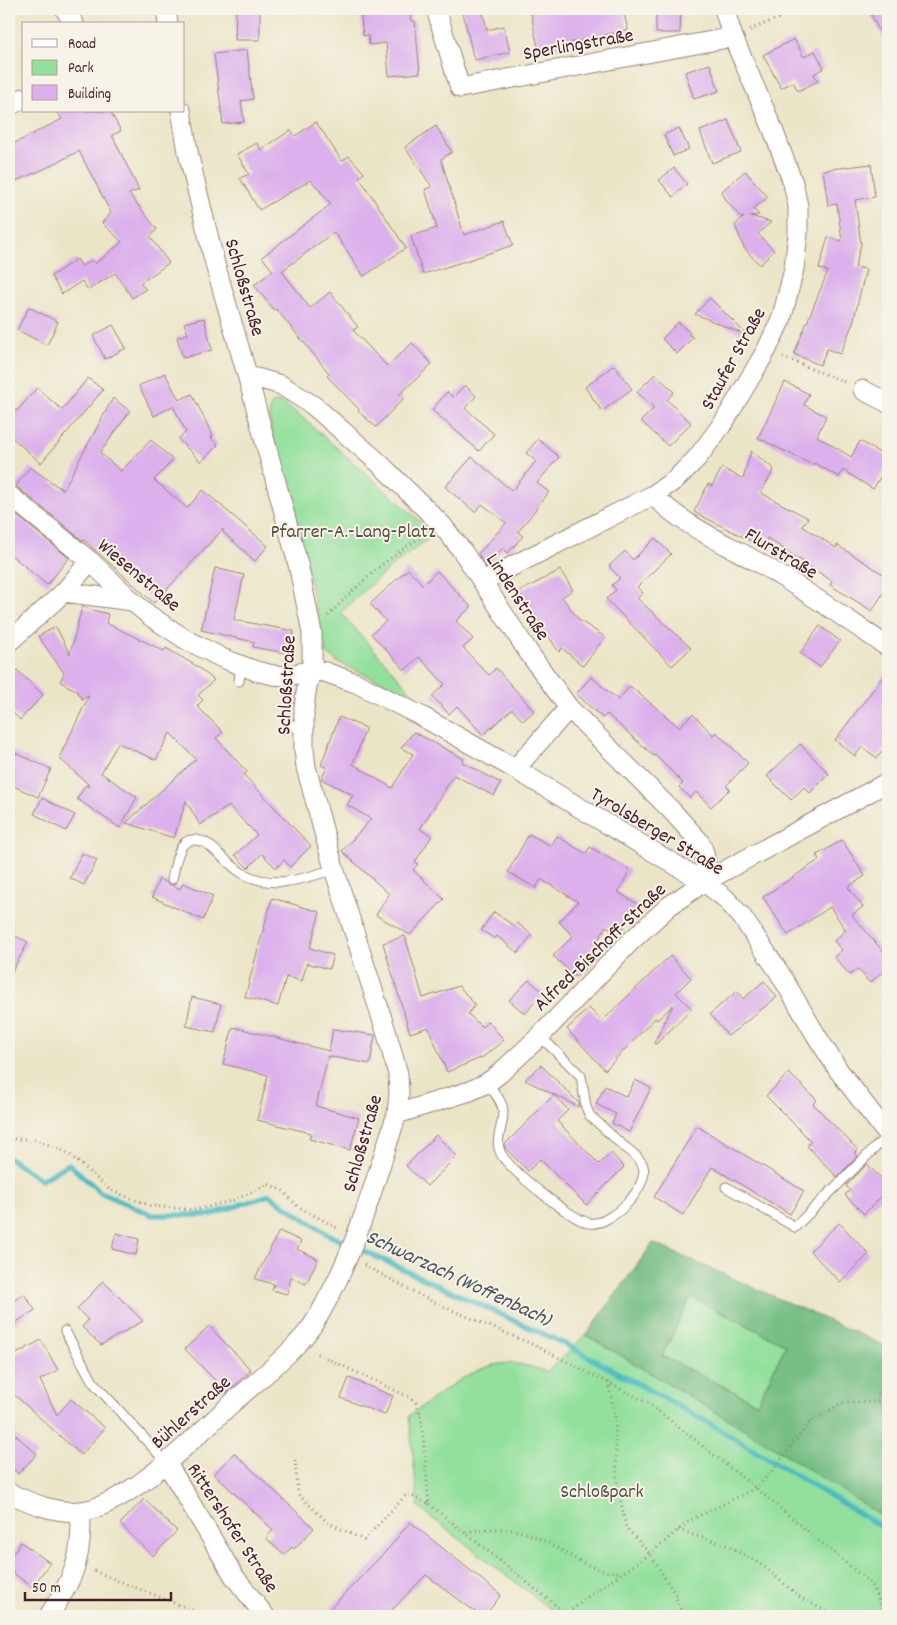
<svg xmlns="http://www.w3.org/2000/svg" width="897" height="1625" viewBox="0 0 897 1625" font-family="Dekko,sans-serif">
<style>
.green{fill:#93e09d;stroke:#6e8064}
.forest{fill:#76be84;stroke:#606e58;fill-rule:evenodd}
.lines{fill:none;stroke-linecap:round;stroke-linejoin:round}
.stream{stroke:#4bbac3;stroke-width:5.5}
.building{fill:#dcb0ec}
.service-casing{stroke:#9a827a;stroke-width:11}
.minor-casing{stroke:#9a827a;stroke-width:21}
.path{stroke:#9a827a;stroke-width:3;stroke-dasharray:1 4;stroke-linecap:butt}
.service{stroke:#fff;stroke-width:9}
.minor{stroke:#fff;stroke-width:19}
.labels{text-anchor:middle;stroke-width:4;stroke-linejoin:round;paint-order:stroke}
.street-label{font-size:20px;fill:#4a1f2b;stroke:#f7f3e8}
.park-label{font-size:20px;fill:#5c4f48;stroke:#f7f3e8}
.water-label{font-size:21px;font-style:italic;fill:#4a5560;stroke:#f7f3e8}
</style>
<rect width="100%" height="100%" fill="#f7f3e8"/>
<filter id="ink" filterUnits="userSpaceOnUse"><feTurbulence type="fractalNoise" baseFrequency=".02" numOctaves="2"/><feDisplacementMap in="SourceGraphic" scale="10" xChannelSelector="R" yChannelSelector="G"/><feConvolveMatrix kernelMatrix="1 2 1 2 8 2 1 2 1" color-interpolation-filters="sRGB"/></filter>
<filter id="wash" filterUnits="userSpaceOnUse"><feTurbulence type="fractalNoise" baseFrequency=".0096" numOctaves="4" result="noise"/><feDisplacementMap in="SourceGraphic" scale="20" xChannelSelector="R" yChannelSelector="G"/><feGaussianBlur stdDeviation="1.12" result="paint"/><feColorMatrix in="noise" values="0 0 0 0 0 0 0 0 0 0 0 0 0 0 0 0 0 1.4 0 .05"/><feComposite in="paint" operator="in"/></filter>
<g filter="url(#wash)">
<rect width="100%" height="100%" fill="#ebe5c8"/>
<!-- green -->
<path class="green" d="M276 402 284 404 298 414 435 534C401 558 370 583 341 613L416 697 337 662 324 650C315 602 304 555 293 508 288 486 264 423 271 405Z
M691 1297 786 1345 757 1403 662 1356Z
M586 1335 768 1443 888 1520V1605L876 1616H559L418 1507 409 1416C439 1396 478 1358 517 1364 527 1365 537 1369 547 1372Z"/>
<!-- forest -->
<path class="forest" d="M653 1243 888 1347V1520L768 1443 586 1335ZM691 1297 786 1345 757 1403 662 1356Z"/>
<g class="lines">
<!-- stream -->
<path class="stream" d="M9 1158 41 1180 69 1164 100 1192 152 1215H210L269 1195 327 1234 567 1345 711 1424 888 1531"/>
</g>
<g id="blocks">
<!-- building -->
<path class="building" d="M236 9H260V40H235Z
M360 9H379L380 16 410 14 411 21H415L420 73 389 76 386 43 369 45 368 35 363 36Z
M462 9H482L487 30 504 26 510 52 474 60Z
M530 9H623L628 30 569 43 570 45 539 52Z
M656 9H681L680 33H656Z
M868 9H888V48Z
M794 39 804 57 815 51 824 68 814 74 818 81 798 91 793 82 781 88 763 55Z
M247 50 253 99 241 101 244 122 223 124 214 54Z
M710 64 719 91 694 99 685 72Z
M56 111H110L121 131 112 135 139 190 129 194 157 229 150 237 169 263 140 283 146 289 132 298 115 273 88 290 82 281 62 294 51 276 77 259 82 266 93 260 95 264 122 242 102 223 111 213 79 151 46 168 9 184V146L62 119Z
M728 120 741 152 712 163 700 131Z
M316 122 342 161 349 156 364 173 359 177 406 248 364 276 334 232 282 271 310 308 330 292 358 327 353 330 387 366 412 343 432 364 399 395 403 399 376 427 358 411 359 409 327 376 329 373 276 309 274 310 254 285 273 271 262 257 331 204 311 180 259 210 240 178 249 174 237 154 257 143 261 150 291 130 295 136Z
M436 126 452 152 441 159 464 235 504 221 513 245 472 259 423 274 411 236 437 228 425 189 432 187 405 147Z
M679 128 689 149 673 156 664 135Z
M871 164 875 197 855 200 861 244 855 267 866 269 853 323 840 354 827 349 820 365 794 354 828 271 819 269 828 237 842 241 837 204 828 205 823 170Z
M674 168 687 184 673 197 659 180Z
M745 171 768 197 753 209 759 215 750 216 771 222 758 234 774 251 760 265 744 248 735 225 744 217 741 218 726 200 722 191Z
M710 298 748 336 695 314Z
M29 307 58 322 47 345 17 330Z
M204 318 212 350 183 358 177 337 188 334 184 323Z
M678 322 690 333 689 335 693 337 677 354 662 339Z
M113 325 126 348 105 359 93 336Z
M614 365 632 389 602 411 585 387Z
M165 373 179 400 192 394 213 436 211 438 218 445 201 462 178 439 186 432 173 406 154 416 139 386Z
M655 374 674 392 667 400 691 423 668 446 641 421 654 408 637 392Z
M88 378 103 390 41 463 9 435V404L17 411 37 388 62 410Z
M785 382 809 394 804 405 826 416 817 436 851 457 860 441 888 458V464L873 489 843 470 839 477 814 463 813 465 758 438Z
M465 385 476 396 465 408 494 434 479 451 432 410 447 392 453 397Z
M113 398 130 411 100 453 121 471 151 440 173 460 154 480 187 508 203 490 268 546 255 561 223 532V529L154 603 84 540 83 541 16 486 30 467 63 490Z
M538 439 559 457 537 483 549 492 518 532 523 536 508 553 503 548 486 567 478 554 506 523 482 504 475 512 445 487 472 457 512 491 536 461 526 453Z
M751 451 774 469 761 493 808 518 802 526 836 548 837 545 888 577V585L872 611 830 585 832 581 767 538 763 547 694 512 708 484 712 486 722 468 743 479Z
M9 509 69 558 47 585 9 553Z
M655 538 671 554 637 587 643 593 637 598 691 648 672 666 606 599 616 590 612 585 620 578 609 566 625 551 633 560Z
M215 568 244 575 234 620 294 631 290 654 253 647 254 642 201 630Z
M408 569 423 585 437 571 471 607 456 621 473 639 463 648 489 675 496 668 534 711 523 721 512 709 483 735 457 706 449 714 432 696 445 684 419 657 405 670 371 634 386 621 370 604Z
M560 570 573 590 562 597 579 620 605 637 583 666 562 648 559 652 519 592Z
M82 607 108 614 106 623 164 651 166 648 198 667 214 680 198 695 203 700 197 706 223 732 216 738 247 772 244 775 311 846 290 867 284 860 276 868 262 854 248 868 235 855 257 835 229 806 200 825 186 801 174 838 126 823 196 759 170 733 156 760 118 743 101 773 137 797 120 828 77 799 86 785 89 787 87 783 59 758 89 696 82 699 76 690 60 682 64 673 38 636 56 627 70 654Z
M820 626 840 641 820 667 800 653Z
M16 669 43 695 20 720 9 709V677Z
M888 670V743L877 758 862 747 855 756 835 740Z
M591 677 618 700 630 686 679 727 693 714 713 735 716 732 748 763 726 786 730 789 711 807 696 792 690 798 679 787 683 783 655 755 654 756 607 714 603 718 576 694Z
M339 717 366 728 353 764 392 788 413 754 401 748 414 732 464 759 462 762 501 783 494 796 454 775 420 829 432 836 415 862 418 864 413 870 444 899 410 935 376 915 389 894 342 851 371 819 347 805 353 795 321 779 327 768 321 765Z
M800 744 829 774 810 793 804 787 791 800 767 776Z
M9 750 51 769 38 797 9 784Z
M42 798 75 815 66 831 34 814Z
M529 834 551 846 557 836 586 854 590 847 630 870 618 892 637 904 620 934 606 926 592 951 598 957 576 977 553 956 573 936 559 922 578 902 541 879 536 888 508 872Z
M842 840 865 876 848 887 863 907 852 915 888 957V967L870 983 858 969 850 975 834 957 842 950 834 941 846 930 830 907 788 935 763 897 819 860 817 855Z
M82 853 97 860 84 885 70 878Z
M159 879 180 889 183 883 213 896 203 920 152 897Z
M272 898 320 912 310 948 333 955 329 969 307 963 302 981 286 977 278 1006 245 997Z
M494 912 514 926 517 923 532 935 518 953 497 936 495 939 481 930Z
M9 933 28 942 9 977Z
M405 936 423 998 459 986 475 1005 468 1014 482 1027 488 1021 504 1040 483 1057 447 1072 428 1027 410 1033 383 943Z
M670 956 691 978 676 993 692 1009 656 1044 654 1043 673 1005 657 1020 655 1018 605 1070 567 1029 589 1008 602 1021Z
M529 980 543 992 525 1014 509 1000Z
M764 981 777 997 728 1036 710 1014 737 991 743 999Z
M192 997 221 1004 215 1032 186 1026Z
M233 1027 329 1051 333 1029 375 1035 370 1064 328 1056 316 1106 359 1118 350 1150 309 1139 311 1133 257 1120 268 1075 223 1064Z
M541 1065 579 1103V1107L525 1080Z
M789 1073 817 1100 813 1104 858 1150 855 1153 858 1156 837 1177 807 1146 811 1141 766 1096Z
M635 1080 651 1088 629 1132 612 1123 616 1114 596 1104 605 1086 627 1097Z
M554 1095 568 1110 557 1121 599 1164 611 1153 624 1167 586 1205 540 1159 528 1171 505 1148V1144Z
M697 1126 804 1191 790 1214 712 1167 683 1215 654 1197Z
M436 1135 457 1156 427 1186 406 1166Z
M867 1164 888 1185V1190L864 1214 845 1195 850 1190 846 1186Z
M839 1223 869 1254 840 1282 810 1251Z
M279 1231 301 1241 297 1249 318 1259 306 1284 291 1277 287 1294 272 1290 274 1284 255 1279Z
M116 1233 139 1239 136 1255 112 1249Z
M103 1281 143 1321 101 1345 82 1327 88 1320 77 1309Z
M24 1294 35 1310 9 1327V1304Z
M209 1326 251 1370 227 1393 185 1349Z
M41 1340 58 1370 40 1380 57 1415 71 1399 105 1428 81 1455 9 1390V1358Z
M349 1378 393 1396 385 1415 341 1398Z
M9 1429 37 1454 18 1474 9 1465Z
M234 1453 314 1528 294 1549 292 1547 284 1555 266 1538 273 1530 214 1474Z
M144 1499 177 1531 153 1556 120 1524Z
M410 1522 501 1595 485 1616H481L426 1575 386 1616H323L389 1548Z
M21 1542 50 1563 32 1587 9 1570V1559Z"/>
</g>
</g>
<g filter="url(#ink)">
<use href="#blocks" fill-opacity="0" stroke="#9a827a" stroke-width="1"/>
<g class="lines">
<defs>
<path id="service" d="M239 681 241 666
M287 722 303 732
M172 879C177 859 178 830 206 843 217 851 232 867 242 873 272 890 304 879 334 869
M487 1083C493 1091 503 1101 503 1112 503 1132 490 1144 507 1162 520 1177 571 1219 589 1223 611 1227 655 1183 641 1162 636 1155 628 1149 621 1144 611 1135 601 1125 590 1116L586 1107 581 1076 540 1036
M726 1187 795 1227 888 1135
M65 1331 93 1382 166 1462"/>
<path id="minor" d="M65 9 74 24
M166 9 168 24
M436 9 460 88 733 37
M9 106 24 98
M248 378H257L281 385 314 406 379 463 442 525 463 552 529 653 569 708 671 810 699 841 704 852 706 864 704 882
M863 390 888 403
M9 495 90 561 132 601 150 616 185 639 222 658 256 671 273 675 288 676 312 670 325 672 356 683 421 716 515 769 704 882 725 898 742 917 779 972 816 1035 839 1071 888 1135
M653 495C684 527 728 544 766 567 808 592 848 620 888 647
M483 581 653 495 675 480 697 458 724 422 766 351 782 317 794 269 798 233V206L793 183 772 127 733 37 724 9
M64 592 132 601
M9 642 64 592 90 561
M515 769 569 708
M397 1114 470 1091 487 1083 499 1074 540 1036 631 941 669 906 704 882 888 782
M166 1462 234 1576 265 1616
M9 1493C31 1503 56 1514 81 1511 128 1506 195 1437 230 1405 252 1385 277 1366 297 1344 308 1333 318 1318 325 1304 358 1245 376 1177 397 1114L399 1093 398 1074 386 1031 334 869 306 767 304 749V708L307 686 312 670V633L299 568 248 378 215 264 189 157 181 111
M49 1616C59 1599 71 1582 76 1563 81 1546 81 1528 81 1511"/>
</defs>
<!-- service casing -->
<use href="#service" class="service-casing"/>
<!-- minor casing -->
<use href="#minor" class="minor-casing"/>
<!-- path -->
<path class="path" d="M750 30 800 9
M783 357 847 383
M328 616C357 585 389 556 426 534
M9 1139H35L68 1153 110 1190 151 1206 196 1210 235 1200 268 1184 283 1191 297 1206 339 1229
M364 1265 433 1302 534 1345 648 1403 756 1488 871 1584 886 1616
M608 1382 615 1415 617 1483 626 1527 650 1554 675 1594 683 1616
M295 1460 298 1494 327 1522 364 1540 407 1494 429 1504 421 1415 416 1403 409 1397 313 1352
M429 1504 569 1616
M678 1530 729 1546 763 1566 801 1598 835 1616
M466 1532C496 1528 514 1526 542 1540 567 1551 591 1574 620 1572
M94 1571 207 1616
M564 1616 591 1594 650 1554 689 1521 756 1488 773 1470 810 1422 842 1403 888 1401"/>
<!-- service -->
<use href="#service" class="service"/>
<!-- minor -->
<use href="#minor" class="minor"/>
</g>
</g>
<g class="labels">
<!-- street labels -->
<g class="street-label">
<text transform="translate(578 43) rotate(-10)" y="7">Sperlingstraße</text>
<text transform="translate(246 287) rotate(74)" y="7">Schloßstraße</text>
<text transform="translate(732 358) rotate(-61)" y="7">Staufer Straße</text>
<text transform="translate(782 552) rotate(31)" y="7">Flurstraße</text>
<text transform="translate(140 574) rotate(40)" y="7">Wiesenstraße</text>
<text transform="translate(519 596) rotate(57)" y="7">Lindenstraße</text>
<text transform="translate(285 685) rotate(-87)" y="7">Schloßstraße</text>
<text transform="translate(658 830) rotate(31)" y="7">Tyrolsberger Straße</text>
<text transform="translate(599 946) rotate(-44)" y="7">Alfred-Bischoff-Straße</text>
<text transform="translate(361 1143) rotate(-74)" y="7">Schloßstraße</text>
<text transform="translate(190 1411) rotate(-42)" y="7">Bühlerstraße</text>
<text transform="translate(234 1527) rotate(57)" y="7">Rittershofer Straße</text>
</g>
<!-- park labels -->
<g class="park-label">
<text x="353" y="537">Pfarrer-A.-Lang-Platz</text>
<text x="602" y="1497">Schloßpark</text>
</g>
<!-- water labels -->
<g class="water-label">
<text transform="translate(459 1277) rotate(25)" y="7">Schwarzach (Woffenbach)</text>
</g>
</g>
<!-- margin -->
<rect width="897" height="1625" fill="none" stroke="#f7f3e8" stroke-width="30"/>
<!-- legend -->
<rect x="22" y="22" width="162" height="90" fill="#f7f3e8" stroke="#b29e9c"/>
<rect x="32" y="39" width="25" height="8" fill="#ffffff" stroke="#b29e9c"/>
<text x="68" y="48" font-size="15" fill="#4a1f2b">Road</text>
<rect x="32" y="60" width="25" height="15" fill="#93e09d" stroke="#b29e9c"/>
<text x="68" y="72" font-size="15" fill="#4a1f2b">Park</text>
<rect x="32" y="85" width="25" height="15" fill="#dcb0ec" stroke="#b29e9c"/>
<text x="68" y="98" font-size="15" fill="#4a1f2b">Building</text>
<!-- scale -->
<path d="M25 1592v8h146v-8" fill="none" stroke="#4a1f2b" stroke-width="2.5"/>
<text x="32" y="1592" font-size="15" fill="#4a1f2b" stroke="#f7f3e8" stroke-width="4" paint-order="stroke">50 m</text>
</svg>
